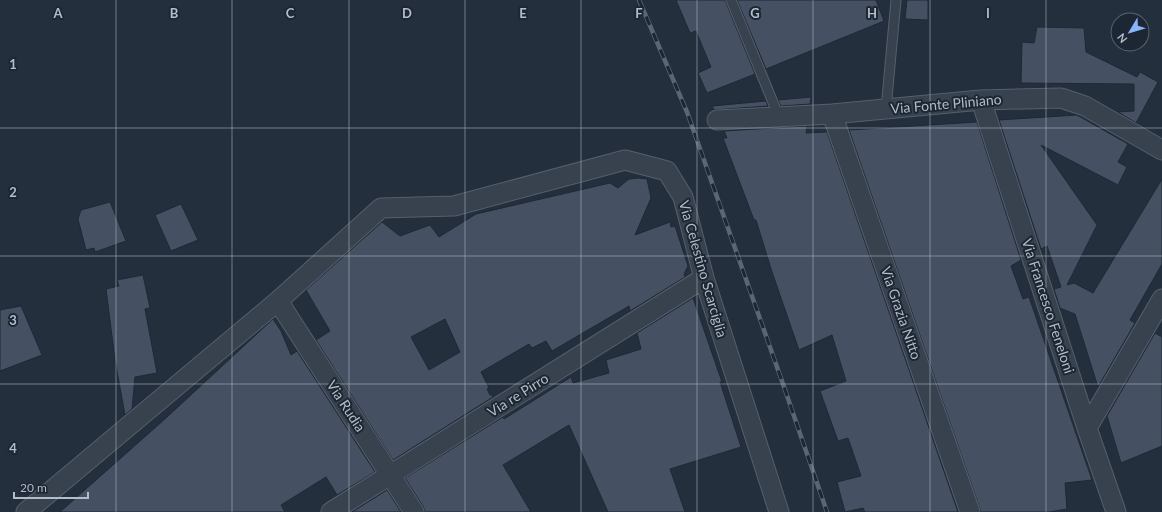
<svg xmlns="http://www.w3.org/2000/svg" width="1162" height="512" viewBox="0 0 1162 512" font-family="Lato,sans-serif">
<style>
.building{fill:#455162;stroke:#1f2835;fill-rule:evenodd}
.lines{fill:none;stroke-linecap:round;stroke-linejoin:round}
.service-casing{stroke:#565f6c;stroke-width:11}
.minor-casing{stroke:#565f6c;stroke-width:21}
.service{stroke:#38414e;stroke-width:9}
.minor{stroke:#38414e;stroke-width:19}
.rail-casing{stroke:#5a6575;stroke-width:4.5}
.rail{stroke:#1d2633;stroke-width:3;stroke-dasharray:9;stroke-linecap:butt}
.grid{fill:none;stroke:#b4bcc9;stroke-width:1;stroke-opacity:0.55}
.labels{text-anchor:middle;stroke-width:4;stroke-linejoin:round;paint-order:stroke}
.street-label{font-size:14px;fill:#b4bcc9;stroke:#1d2633}
.grid-label{font-size:13px;text-anchor:middle;font-weight:bold;fill:#b4bcc9;stroke:#1d2633;stroke-width:4;stroke-linejoin:round;paint-order:stroke}
</style>
<rect width="100%" height="100%" fill="#242f3e"/>
<!-- building -->
<path class="building" d="M676 0H725L755 74 707 93 698 73 711 67 696 31 690 33Z
M737 0H876L884 21 766 69Z
M907 0H928V20L905 19Z
M1037 27 1084 28 1086 52 1137 77 1140 72 1158 82 1136 123 1118 112 1134 111V84L1021 83 1022 42 1034 43Z
M811 97 810 104 781 106 778 100Z
M766 101 768 106 714 110 712 106Z
M1077 115 1128 144 1118 162 1127 167 1118 185 1041 145 1097 225 1067 285 1074 283 1093 293 1162 179V264L1130 320 1135 323 1098 387 1075 314 1060 308 1054 289 1061 287 1047 246 1041 249 999 120Z
M977 122 1021 260 1011 266 1023 299 1029 297 1092 480 1065 483 1067 509 1049 512H981L849 130Z
M807 126 806 133 827 132 958 512H865L863 508 845 512 837 482 861 476 848 438 838 441 820 391 846 381 832 335 799 350 772 272 756 220H754L723 138H727L724 131Z
M638 178 647 179 651 198 635 235 670 222 671 227 675 226 688 266 684 274 685 277 630 311 629 306 552 351 546 341 532 348 529 344 481 372 489 388 487 389 490 395H492L493 397 393 460 316 340 330 331 306 290 382 222 400 236 430 225 439 237 476 214 610 183 618 188 629 179ZM445 319 460 352 429 370 411 337Z
M110 202 126 241 95 252 94 248 86 250 78 219 81 210Z
M181 204 198 240 171 251 155 215Z
M143 275 150 308 145 309 157 373 135 377 132 409 125 415 115 360 106 289 119 286 117 280Z
M693 298 714 359 722 382H720L741 447 670 469 685 512H608L569 425 503 465 531 512H425L423 506 405 478 503 417 504 419 571 377 573 383 609 373 606 360 641 349 637 333Z
M21 306 42 355 0 371V310Z
M273 319 281 331 291 355 297 351 375 472 337 495 326 477 281 505 285 512H60L166 418Z
M1155 333 1162 337V446L1121 463 1107 416Z
M387 490 401 512H352Z"/>
<g class="lines">
<defs>
<path id="service" d="M731 0 779 117
M886 109 896 0"/>
<path id="minor" d="M981 100 1087 428 1116 512
M832 114 970 512
M717 120 832 114 981 100 1061 98 1085 106 1162 150
M278 301 414 512
M1087 428 1162 299
M26 512 278 301 381 208 454 206 625 160 667 171 683 197 704 278 779 512
M331 512 704 278"/>
</defs>
<!-- service casing -->
<use href="#service" class="service-casing"/>
<!-- minor casing -->
<use href="#minor" class="minor-casing"/>
<!-- service -->
<use href="#service" class="service"/>
<!-- minor -->
<use href="#minor" class="minor"/>
<defs>
<path id="rail" d="M639 0 687 112 783 384 827 512"/>
</defs>
<!-- rail casing -->
<use href="#rail" class="rail-casing"/>
<!-- rail -->
<use href="#rail" class="rail"/>
</g>
<!-- grid -->
<path class="grid" d="M116 0V512M232 0V512M349 0V512M465 0V512M581 0V512M697 0V512M813 0V512M930 0V512M1046 0V512M0 128H1162M0 256H1162M0 384H1162"/>
<g class="labels">
<!-- street labels -->
<g class="street-label">
<text transform="translate(946 104) rotate(-5)" y="5">Via Fonte Pliniano</text>
<text transform="translate(703 269) rotate(74)" y="5">Via Celestino Scarciglia</text>
<text transform="translate(1048 306) rotate(72)" y="5">Via Francesco Feneloni</text>
<text transform="translate(901 313) rotate(71)" y="5">Via Grazia Nitto</text>
<text transform="translate(518 395) rotate(-32)" y="5">Via re Pirro</text>
<text transform="translate(346 406) rotate(57)" y="5">Via Rudia</text>
</g>
</g>
<g class="grid-label">
<text x="58" y="18">A</text>
<text x="174" y="18">B</text>
<text x="290" y="18">C</text>
<text x="407" y="18">D</text>
<text x="523" y="18">E</text>
<text x="639" y="18">F</text>
<text x="755" y="18">G</text>
<text x="872" y="18">H</text>
<text x="988" y="18">I</text>
<text x="13" y="69">1</text>
<text x="13" y="197">2</text>
<text x="13" y="325">3</text>
<text x="13" y="453">4</text>
</g>
<!-- north arrow -->
<g transform="translate(1130 32) rotate(232)"><circle r="19" fill="#1d2633" stroke="#59626f"/>
<path d="M0-3L7 15L0 10L-7 15Z" fill="#8ab4f8"/>
<text y="-6" font-size="11" font-weight="bold" text-anchor="middle" fill="#b4bcc9">N</text>
</g>
<!-- scale -->
<path d="M14 492v6h74v-6" fill="none" stroke="#b4bcc9" stroke-width="2"/>
<text x="20" y="492" font-size="12" fill="#b4bcc9" stroke="#1d2633" stroke-width="3" paint-order="stroke">20 m</text>
</svg>
